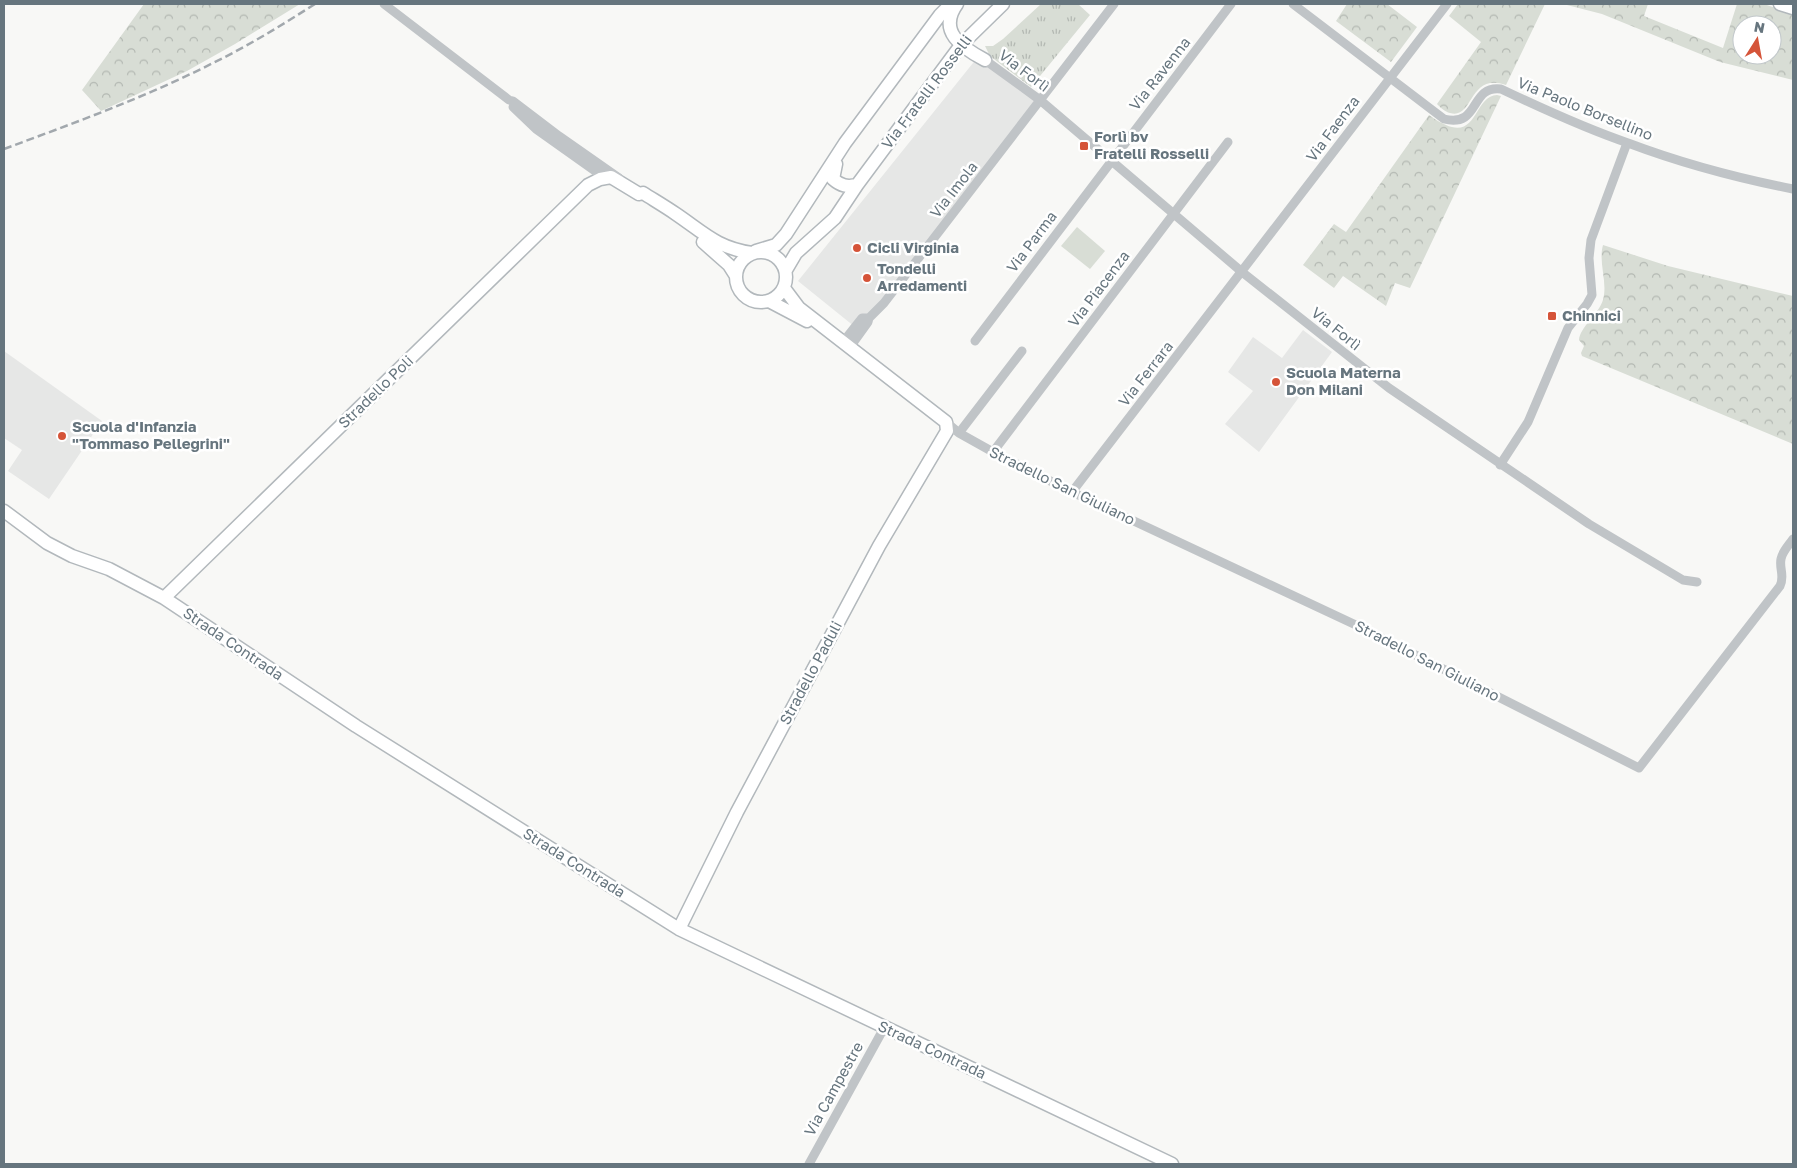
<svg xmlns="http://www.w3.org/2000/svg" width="1797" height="1168" viewBox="0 0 1797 1168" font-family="'Golos Text',sans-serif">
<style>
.built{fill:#e6e7e6}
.grass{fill:url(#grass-tufts)}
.forest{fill:url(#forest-crowns);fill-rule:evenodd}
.pitch{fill:#d8ddd5}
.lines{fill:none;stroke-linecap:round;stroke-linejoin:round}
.secondary-casing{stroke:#b2b8bc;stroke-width:15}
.street{stroke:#c0c4c7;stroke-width:9}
.secondary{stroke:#fff;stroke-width:12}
.rail{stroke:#a2a8ad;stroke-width:2.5;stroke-dasharray:8 4;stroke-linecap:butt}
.poi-dot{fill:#d55439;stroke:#fff;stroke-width:2}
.labels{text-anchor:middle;stroke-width:5;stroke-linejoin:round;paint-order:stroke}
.street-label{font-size:15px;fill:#66757e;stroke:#fff}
.poi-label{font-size:15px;font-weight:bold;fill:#66757e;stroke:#fff;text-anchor:start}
</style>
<defs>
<pattern id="grass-tufts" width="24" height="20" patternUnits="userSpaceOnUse" patternTransform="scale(1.25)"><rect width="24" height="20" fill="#d8ddd5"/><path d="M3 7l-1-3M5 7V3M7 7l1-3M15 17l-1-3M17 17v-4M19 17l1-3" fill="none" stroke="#b3b8b2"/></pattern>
<pattern id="forest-crowns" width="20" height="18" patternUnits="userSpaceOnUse" patternTransform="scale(1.25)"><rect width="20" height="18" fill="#d8ddd5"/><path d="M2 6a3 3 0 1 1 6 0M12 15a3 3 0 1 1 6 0" fill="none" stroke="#b3b8b2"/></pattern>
</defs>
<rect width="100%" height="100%" fill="#f8f8f6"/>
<!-- built -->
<path class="built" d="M977 58 1036 99 860 331 798 281Z
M1303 330 1332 352 1259 452 1225 424 1253 391 1228 372 1253 337 1282 358Z
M4 351 102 421 49 499 8 471 22 450 4 438Z"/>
<!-- grass -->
<path class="grass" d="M1041 4H1078L1090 15 1031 87 990 56 985 46H993L1003 39Z"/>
<!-- forest -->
<path class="forest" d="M144 4H300L235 44 187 71 101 111 82 90Z
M1347 4H1387L1417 27 1391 62 1336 21Z
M1458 4H1545L1506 85C1468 72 1474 120 1450 113 1445 112 1440 107 1437 104L1481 42 1449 16Z
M1563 4H1648L1644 16 1723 48 1737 4H1764L1793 14V80L1720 62 1602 14ZM1742 25H1772V55H1742Z
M1497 95 1501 96 1410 288 1395 283 1386 306 1343 276 1334 288 1303 265 1334 224 1346 232 1429 115C1480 152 1470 97 1497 95Z
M1603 245 1668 266 1793 296V444L1582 356 1581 353 1584 346 1579 340C1580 327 1598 315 1603 300 1608 281 1598 263 1603 245Z"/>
<!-- pitch -->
<path class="pitch" d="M1077 227 1105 251 1090 269 1061 246Z"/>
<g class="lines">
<defs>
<path id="secondary" d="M957 4C937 31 962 48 985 60
M1780 4 1793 8
M836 164 833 179C841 186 847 187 857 185
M703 242 729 265 736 276
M756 251 776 245 786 234 845 143 940 15 951 4
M736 277a25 25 0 1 1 50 0a25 25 0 1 1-50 0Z
M786 270 796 253 835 218 857 185 961 45 1003 4
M769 301 807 321
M4 511 47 543 72 556 109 569 164 598 356 726 679 929 1172 1164
M164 598 588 185 600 179 611 177 639 194 643 193C654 200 666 207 676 214 704 233 717 248 752 253
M679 929 737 812 879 546 947 431 946 422 799 308 784 288"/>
</defs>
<!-- secondary casing -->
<use href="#secondary" class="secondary-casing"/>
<!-- street -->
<path class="street" d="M384 4 509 100 513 101 559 136 619 178
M1293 4 1444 119C1481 128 1469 85 1501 89 1543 109 1584 128 1628 143 1681 163 1737 178 1793 189
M985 60 1040 100 1242 272 1389 388 1589 524 1683 580 1697 582
M513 107 536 129 605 178
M975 341 1231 4
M843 342 862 318H869
M850 347 868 322 869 318 884 303 1114 4
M946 422 959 433 993 452 1072 492 1358 626 1639 768 1780 586C1785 576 1779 569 1781 559 1782 552 1789 545 1793 539
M959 433 1022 351
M993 452 1228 142
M1500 465 1528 422 1568 328 1587 304 1592 295 1589 258 1591 240 1627 143
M1072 492 1447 4
M809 1164 884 1028"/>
<!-- secondary -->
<use href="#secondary" class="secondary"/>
<!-- rail -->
<path class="rail" d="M4 149C74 123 146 97 213 63 248 46 282 25 315 4"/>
</g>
<!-- markers -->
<g class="poi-dot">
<rect x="1079" y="141" width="10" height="10" rx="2.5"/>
<circle cx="857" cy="248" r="5"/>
<circle cx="867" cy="278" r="5"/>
<rect x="1547" y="311" width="10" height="10" rx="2.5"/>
<circle cx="1276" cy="382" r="5"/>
<circle cx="62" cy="436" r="5"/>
</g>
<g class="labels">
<!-- street labels -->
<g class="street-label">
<text transform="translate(1024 71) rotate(37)" y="5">Via Forlì</text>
<text transform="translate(1160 74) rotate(-52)" y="5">Via Ravenna</text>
<text transform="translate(927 92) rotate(-53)" y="5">Via Fratelli Rosselli</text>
<text transform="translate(1585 109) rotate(22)" y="5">Via Paolo Borsellino</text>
<text transform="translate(1333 129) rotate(-53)" y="5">Via Faenza</text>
<text transform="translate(954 190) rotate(-52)" y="5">Via Imola</text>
<text transform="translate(1032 242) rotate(-53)" y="5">Via Parma</text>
<text transform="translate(1099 289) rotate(-53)" y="5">Via Piacenza</text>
<text transform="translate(1336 329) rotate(39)" y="5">Via Forlì</text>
<text transform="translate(1146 374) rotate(-52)" y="5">Via Ferrara</text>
<text transform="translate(376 392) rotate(-44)" y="5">Stradello Poli</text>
<text transform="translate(1062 486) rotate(26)" y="5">Stradello San Giuliano</text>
<text transform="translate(233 644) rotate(34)" y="5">Strada Contrada</text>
<text transform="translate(1427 661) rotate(27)" y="5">Stradello San Giuliano</text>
<text transform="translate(811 673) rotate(-62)" y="5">Stradello Paduli</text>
<text transform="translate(574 863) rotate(32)" y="5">Strada Contrada</text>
<text transform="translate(932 1050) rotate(25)" y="5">Strada Contrada</text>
<text transform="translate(834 1089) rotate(-61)" y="5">Via Campestre</text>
</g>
<!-- poi labels -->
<g class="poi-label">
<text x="1094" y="142">Forlì bv<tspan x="1094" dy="17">Fratelli Rosselli</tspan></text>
<text x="867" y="253">Cicli Virginia</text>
<text x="877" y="274">Tondelli<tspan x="877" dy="17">Arredamenti</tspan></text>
<text x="1562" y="321">Chinnici</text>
<text x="1286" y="378">Scuola Materna<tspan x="1286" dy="17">Don Milani</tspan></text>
<text x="72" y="432">Scuola d'Infanzia<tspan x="72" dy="17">"Tommaso Pellegrini"</tspan></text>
</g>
</g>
<!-- border -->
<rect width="1797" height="1168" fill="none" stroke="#66757e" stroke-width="10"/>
<!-- north arrow -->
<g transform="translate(1757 40) rotate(11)"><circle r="24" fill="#ffffff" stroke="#c2c8cb"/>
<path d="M0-4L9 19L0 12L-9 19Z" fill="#d55439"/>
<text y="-8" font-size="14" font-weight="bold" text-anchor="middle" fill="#66757e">N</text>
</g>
</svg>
